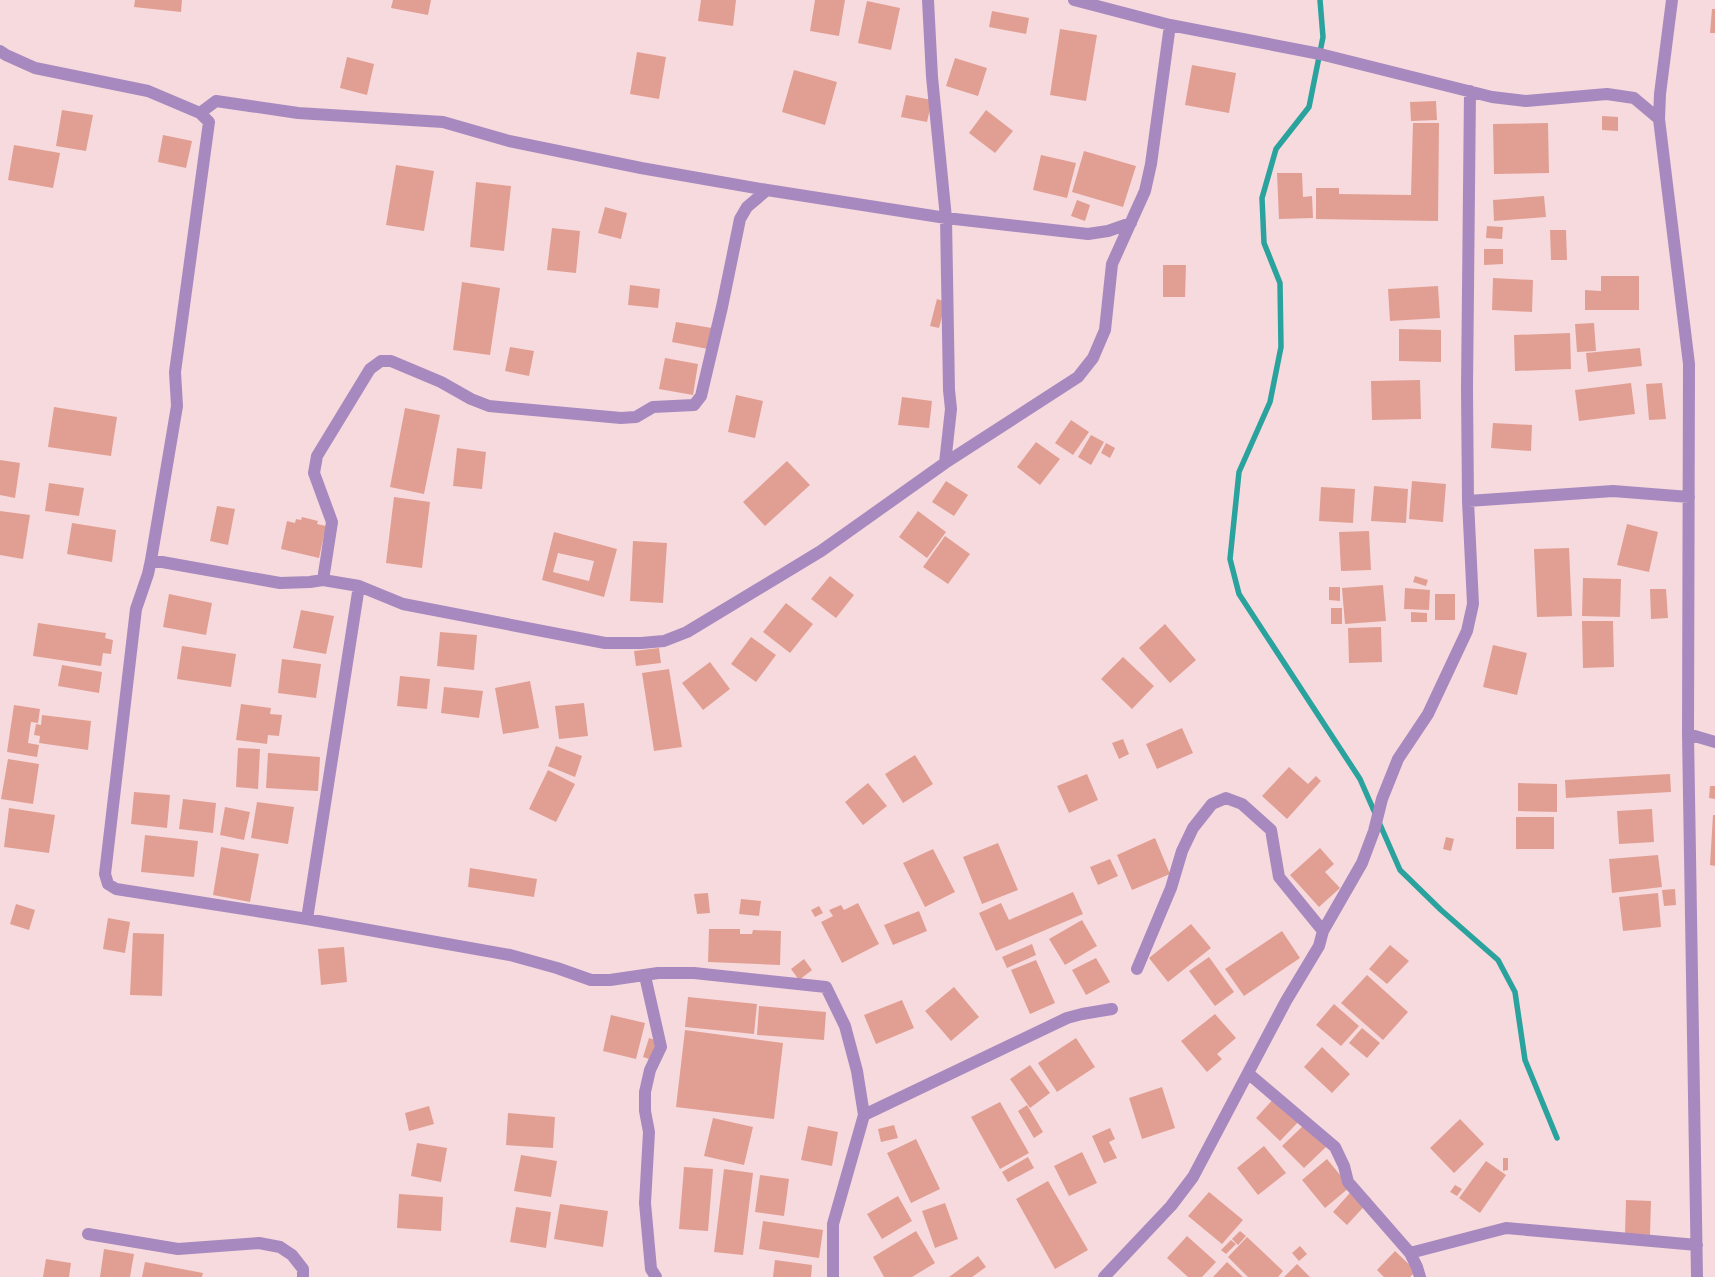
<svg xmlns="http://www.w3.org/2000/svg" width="1715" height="1277" viewBox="0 0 1715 1277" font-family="'Zilla Slab',serif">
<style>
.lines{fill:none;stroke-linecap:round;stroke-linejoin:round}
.stream{stroke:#2aa29d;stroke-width:5.5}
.building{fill:#e19f93;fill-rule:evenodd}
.street{stroke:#a889bf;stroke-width:12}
</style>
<rect width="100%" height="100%" fill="#f7dadd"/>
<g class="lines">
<!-- stream -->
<path class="stream" d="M1320 0 1323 37 1309 107 1276 149 1262 198 1264 243 1280 283 1281 347 1270 402 1239 472 1230 559 1239 594 1360 779 1400 870 1441 910 1498 960 1515 992 1525 1060 1557 1138"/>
</g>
<!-- building -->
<path class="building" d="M135 0H182L181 12 134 7Z
M393 0H431L428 15 391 8Z
M701 0H736L733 26 698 21Z
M815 0H845L839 36 810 31Z
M867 1 900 8 891 50 858 43Z
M1712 9H1715V33H1710Z
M992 11 1029 18 1026 34 989 27Z
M1060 29 1097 35 1086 101 1050 95Z
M637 52 666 57 659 99 630 94Z
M347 57 374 64 367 95 340 88Z
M955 58 987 68 978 96 946 86Z
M1192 65 1236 73 1229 113 1185 105Z
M794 70 837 82 825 125 782 112Z
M906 95 932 100 927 122 901 117Z
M1436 101 1437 120 1411 121 1410 102Z
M62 110 93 115 86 151 56 146Z
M986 110 1013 131 995 153 969 133Z
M1602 116 1618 117V131L1602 130Z
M1413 123H1439L1438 221 1316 219V188H1339V194L1411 195Z
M1548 123 1549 173 1494 174 1493 124Z
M163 135 192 141 186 168 158 162Z
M14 145 60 153 53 188 8 180Z
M1084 151 1136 166 1123 207 1072 192Z
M1041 155 1076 163 1067 198 1033 190Z
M396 165 434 171 424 231 386 225Z
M1277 173H1302L1303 197 1312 196 1313 218 1279 219Z
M476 182 511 186 504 251 470 247Z
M1544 196 1546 217 1494 221 1493 200Z
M1077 200 1090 205 1085 221 1071 216Z
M605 207 627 213 621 239 598 233Z
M1487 226 1503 227 1502 239 1486 238Z
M552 228 580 231 576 273 547 270Z
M1550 230H1566L1567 260H1551Z
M1484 249H1503V264L1484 265Z
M1163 265H1186L1185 297H1163Z
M1601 276H1639V310H1585V290L1601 291Z
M1493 278 1533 280 1532 312 1492 310Z
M462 282 500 288 490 355 453 350Z
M630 285 660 289 658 308 628 305Z
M1438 286 1440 318 1390 321 1388 289Z
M937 299 946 302 939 328 930 326Z
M676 322 712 328 708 349 672 342Z
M1594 323 1596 351 1577 352 1575 324Z
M1399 329 1441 330V362L1399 361Z
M1570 333 1571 369 1515 371 1514 335Z
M510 347 534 351 529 376 505 371Z
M1640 348 1642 366 1588 372 1586 353Z
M665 358 698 364 693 395 659 389Z
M1420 380 1421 419 1372 420 1371 381Z
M1631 383 1635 414 1579 421 1575 390Z
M1662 383 1666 419 1649 420 1646 384Z
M736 395 763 401 755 438 728 432Z
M902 397 932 401 929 428 898 425Z
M54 407 117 417 111 456 48 447Z
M405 408 440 415 424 494 390 487Z
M1071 420 1089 432 1073 455 1055 443Z
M1493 423 1532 425 1531 451 1491 448Z
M1091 435 1104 442 1091 465 1078 457Z
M1036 442 1060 459 1040 485 1017 467Z
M1106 443 1115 448 1110 458 1101 453Z
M457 448 486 452 482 489 453 486Z
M0 460 20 463 15 498 0 495Z
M787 461 810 485 765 526 743 502Z
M946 481 968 495 954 516 932 502Z
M1412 481 1446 484 1443 522 1409 519Z
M49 483 84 488 79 516 45 511Z
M1374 486 1408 489 1406 523 1371 521Z
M1321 487 1355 489 1353 523 1319 521Z
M394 497 430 502 422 568 386 563Z
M217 506 235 509 228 545 210 541Z
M0 511 30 515 23 559 0 555Z
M918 511 946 532 927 558 899 537Z
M302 517 318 521 317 524 326 526 319 558 281 549 287 521 295 523 296 519 301 520Z
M72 523 116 530 112 562 67 554Z
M1627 524 1658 532 1649 572 1617 565Z
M1369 531 1371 570 1341 571 1339 532Z
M554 532 617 549 604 597 542 580ZM558 553 594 561 589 581 553 572Z
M945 536 970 554 948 584 923 567Z
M633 541 667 543 663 603 630 601Z
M1569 548 1572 616 1537 617 1534 549Z
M830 576 854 595 836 618 811 599Z
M1415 576 1428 580 1426 586 1413 582Z
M1583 578 1621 579 1620 617 1582 616Z
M1383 585 1386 621 1345 624 1342 588Z
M1329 587H1340V601L1329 600Z
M1405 588 1430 590 1429 610 1404 609Z
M1650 589H1666L1668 618 1651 619Z
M169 594 212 603 206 635 163 627Z
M1435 594H1455V620H1435Z
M786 603 813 624 790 653 763 632Z
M1331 608H1342V624H1331Z
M301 610 334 616 326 654 293 648Z
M1411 612 1427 613V622H1411Z
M1582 621H1613L1614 667 1583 668Z
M38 623 106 633 105 638 113 640 111 654 103 653 101 666 33 656Z
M1165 624 1196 660 1170 683 1139 648Z
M1381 627 1382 662 1349 663 1348 628Z
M440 632 477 635 474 670 437 666Z
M751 637 776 655 756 682 731 664Z
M1493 645 1527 653 1517 695 1483 687Z
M182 646 236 654 231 687 177 679Z
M659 648 661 663 636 666 634 651Z
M1123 657 1154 686 1132 709 1101 679Z
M282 659 321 664 316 698 278 693Z
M710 662 730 689 703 710 682 683Z
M62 665 102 672 99 693 58 686Z
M669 669 682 747 654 751 642 673Z
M400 676 430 679 427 709 397 706Z
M530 681 539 728 503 734 495 688Z
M444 687 483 691 479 718 441 713Z
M584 703 588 736 559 739 555 706Z
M241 704 271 708 270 714 282 715 279 736 268 735 267 744 236 740Z
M14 705 40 709 38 723 31 722 28 743 39 745 37 757 7 752Z
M42 715 91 721 88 750 39 743 40 736 34 735 36 724 41 725Z
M1182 728 1193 753 1157 769 1146 744Z
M1123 739 1129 754 1119 759 1112 743Z
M556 746 582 756 575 777 548 766Z
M238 748 260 749 258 789 236 787Z
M268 753 320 757 318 791 266 788Z
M915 755 933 784 903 803 885 774Z
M8 759 39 764 33 804 1 799Z
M1289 767 1308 784 1316 776 1321 781 1287 819 1262 796Z
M548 770 575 784 556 822 529 809Z
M1087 774 1098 800 1069 813 1057 786Z
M1670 774 1671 792 1566 798 1565 780Z
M868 783 887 806 863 825 845 802Z
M1518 783 1557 784V812L1518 811Z
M1710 786H1715V799L1709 798Z
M134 792 170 795 167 828 131 824Z
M183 799 216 803 213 833 179 829Z
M257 802 294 807 288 844 251 838Z
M225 807 250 812 244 840 220 835Z
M9 808 55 815 49 853 4 847Z
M1652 809 1654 842 1619 844 1617 811Z
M1713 815H1715V866L1710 865Z
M1516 817H1554V849H1516Z
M145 835 198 841 194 877 141 872Z
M1446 837 1454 839 1451 851 1443 849Z
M1155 838 1170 874 1132 890 1117 855Z
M998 843 1018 890 982 904 963 857Z
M221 847 259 854 250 902 213 895Z
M1320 848 1334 864 1325 872 1340 888 1319 907 1290 875Z
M933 849 955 892 925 907 903 863Z
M1658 855 1662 887 1612 893 1609 859Z
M1110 859 1118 876 1098 885 1090 867Z
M470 868 537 879 534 897 468 887Z
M1675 889 1676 905 1664 906 1662 890Z
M1073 892 1083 914 996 951 979 913 1001 903 1009 920Z
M708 893 710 913 697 914 694 894Z
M1658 893 1661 927 1623 931 1619 897Z
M741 899 761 901 759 916 739 914Z
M858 903 879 944 842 963 821 922 833 916 829 910 841 905 844 910Z
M16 904 35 910 29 930 10 924Z
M819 906 823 913 815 917 811 910Z
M919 911 927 931 893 945 884 925Z
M108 918 130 922 125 953 103 949Z
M1082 920 1097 946 1065 965 1049 939Z
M1191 924 1211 948 1168 982 1149 958Z
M709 929H740V934H752L753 930 781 931 780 965 708 962Z
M1282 931 1300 958 1244 996 1225 969Z
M133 933 164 934 162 996 130 995Z
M1032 944 1036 955 1007 968 1002 957Z
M1390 945 1409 961 1387 984 1369 969Z
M344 947 347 982 321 985 318 949Z
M1209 957 1234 992 1215 1006 1189 971Z
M1096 958 1110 982 1086 995 1072 970Z
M804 959 812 970 799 980 791 969Z
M1036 960 1055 1003 1030 1014 1011 970Z
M1367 975 1408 1012 1383 1040 1341 1003Z
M954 987 979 1017 951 1041 925 1011Z
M688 997 757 1004 754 1034 685 1027Z
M902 1000 914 1028 876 1044 864 1015Z
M1334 1004 1359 1026 1341 1046 1316 1025Z
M759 1006 826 1012 824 1040 757 1035Z
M1215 1014 1236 1038 1217 1054 1222 1059 1207 1072 1181 1041Z
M611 1015 645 1023 636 1059 603 1051Z
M1362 1028 1380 1043 1367 1058 1349 1043Z
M685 1030 783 1043 774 1119 676 1107Z
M649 1038 658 1041 652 1060 643 1057Z
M1076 1038 1095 1067 1057 1092 1038 1063Z
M1322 1047 1350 1074 1332 1093 1304 1067Z
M1030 1065 1050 1093 1030 1108 1010 1079Z
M1162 1087 1175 1128 1142 1139 1129 1098Z
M1277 1095 1302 1118 1280 1141 1256 1118Z
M1000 1102 1029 1153 1000 1169 971 1117Z
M1027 1105 1043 1132 1034 1138 1018 1111Z
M429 1106 434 1124 409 1131 405 1113Z
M508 1113 555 1117 553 1148 506 1145Z
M713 1118 753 1127 744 1165 704 1156Z
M1460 1119 1484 1144 1454 1173 1430 1148Z
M1305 1124 1327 1146 1304 1168 1282 1146Z
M894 1125 898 1138 881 1142 878 1129Z
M808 1126 838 1132 832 1166 801 1160Z
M1110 1128 1115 1139 1109 1142 1117 1158 1104 1163 1092 1136Z
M916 1139 940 1189 911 1203 887 1153Z
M417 1143 447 1148 441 1182 411 1176Z
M1264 1146 1286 1173 1258 1195 1237 1168Z
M1082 1152 1097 1183 1069 1196 1054 1166Z
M521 1155 557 1161 551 1197 514 1191Z
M1028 1157 1034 1168 1008 1182 1002 1172Z
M1503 1158H1508V1170L1503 1171Z
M1327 1159 1350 1187 1325 1208 1302 1180Z
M1486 1161 1506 1175 1480 1213 1459 1198Z
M684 1167 713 1169 708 1231 679 1229Z
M724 1169 753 1173 743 1255 714 1252Z
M760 1175 789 1179 784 1216 755 1212Z
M1048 1181 1088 1250 1055 1269 1016 1199Z
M1455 1185 1462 1189 1457 1196 1450 1192Z
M1356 1186 1371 1199 1347 1225 1333 1212Z
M1209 1192 1243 1220 1222 1244 1188 1216Z
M399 1194 443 1197 441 1231 397 1228Z
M898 1196 912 1221 882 1239 867 1214Z
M1626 1200 1651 1201 1650 1235 1625 1234Z
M945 1203 958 1239 935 1248 922 1211Z
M560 1204 608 1211 603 1247 554 1239Z
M516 1207 551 1212 546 1248 510 1242Z
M763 1221 823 1230 819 1258 759 1249Z
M916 1231 935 1263 912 1277H884L873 1257Z
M1240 1231 1246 1236 1238 1245 1232 1239Z
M1187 1236 1216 1262 1202 1277H1188L1167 1258Z
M1247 1237 1283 1271 1278 1277H1248L1228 1257Z
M1231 1240 1236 1244 1226 1254 1221 1250Z
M1300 1246 1307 1254 1299 1261 1292 1253Z
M104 1249 134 1254 130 1277H100Z
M1395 1251 1416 1271 1410 1277H1384L1377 1270Z
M978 1256 986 1267 972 1277H949Z
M46 1259 71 1263 69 1277H43Z
M775 1260 812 1265 811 1277H773Z
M145 1262 203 1273 202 1277H142Z
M1227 1262 1243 1277H1213Z
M1297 1264 1310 1277H1284Z"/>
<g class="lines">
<!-- street -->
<path class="street" d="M928 0 932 77 946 218 949 390 951 409 945 463
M1074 0 1170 25 1320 54 1492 97 1526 101 1607 94 1634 98 1659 119 1689 364 1688 734 1697 1277
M0 51 6 55 35 68 148 91 200 113 209 122 175 372 177 406 151 560
M200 113 216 101 298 113 443 122 509 141 641 168 767 190 946 218 1088 234 1108 231 1131 223
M1659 119 1660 94 1672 0
M1468 501 1613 491 1689 497
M323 580 332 522 314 473 317 456 370 369 381 361H391L441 382 471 399 489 406 621 418 636 417 653 407 694 405 701 396 722 307 740 219 747 207 767 190
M1688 734 1715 742
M307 919 359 586
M1137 969 1171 888 1182 851 1193 828 1212 804 1226 798 1242 804 1271 830 1279 877 1323 931
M645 976 661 1047 650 1070 645 1092V1111L649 1132 645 1203 651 1269 656 1277
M1249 1074 1335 1147 1344 1166 1348 1182 1410 1253 1417 1267 1420 1277
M864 1115 1067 1018 1082 1014 1112 1009
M88 1234 178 1249 259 1243 280 1247 292 1255 303 1269V1277
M1410 1253 1506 1228 1697 1245
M833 1277V1224L864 1115 857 1071 845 1026 826 987 694 973H658L610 980H591L557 968 510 955 307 919 116 889 108 884 105 874 136 609 148 574 151 560 280 583 310 582 323 580 359 586 403 604 605 643H641L664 641 687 632 821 551 945 463 1078 377 1093 358 1105 330 1112 264 1145 191 1151 164 1170 25
M1104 1277 1171 1206 1193 1177 1286 1001 1319 946 1323 931 1362 863 1374 831 1382 799 1398 759 1428 714 1467 631 1473 604 1468 501 1467 389 1470 91"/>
</g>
</svg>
